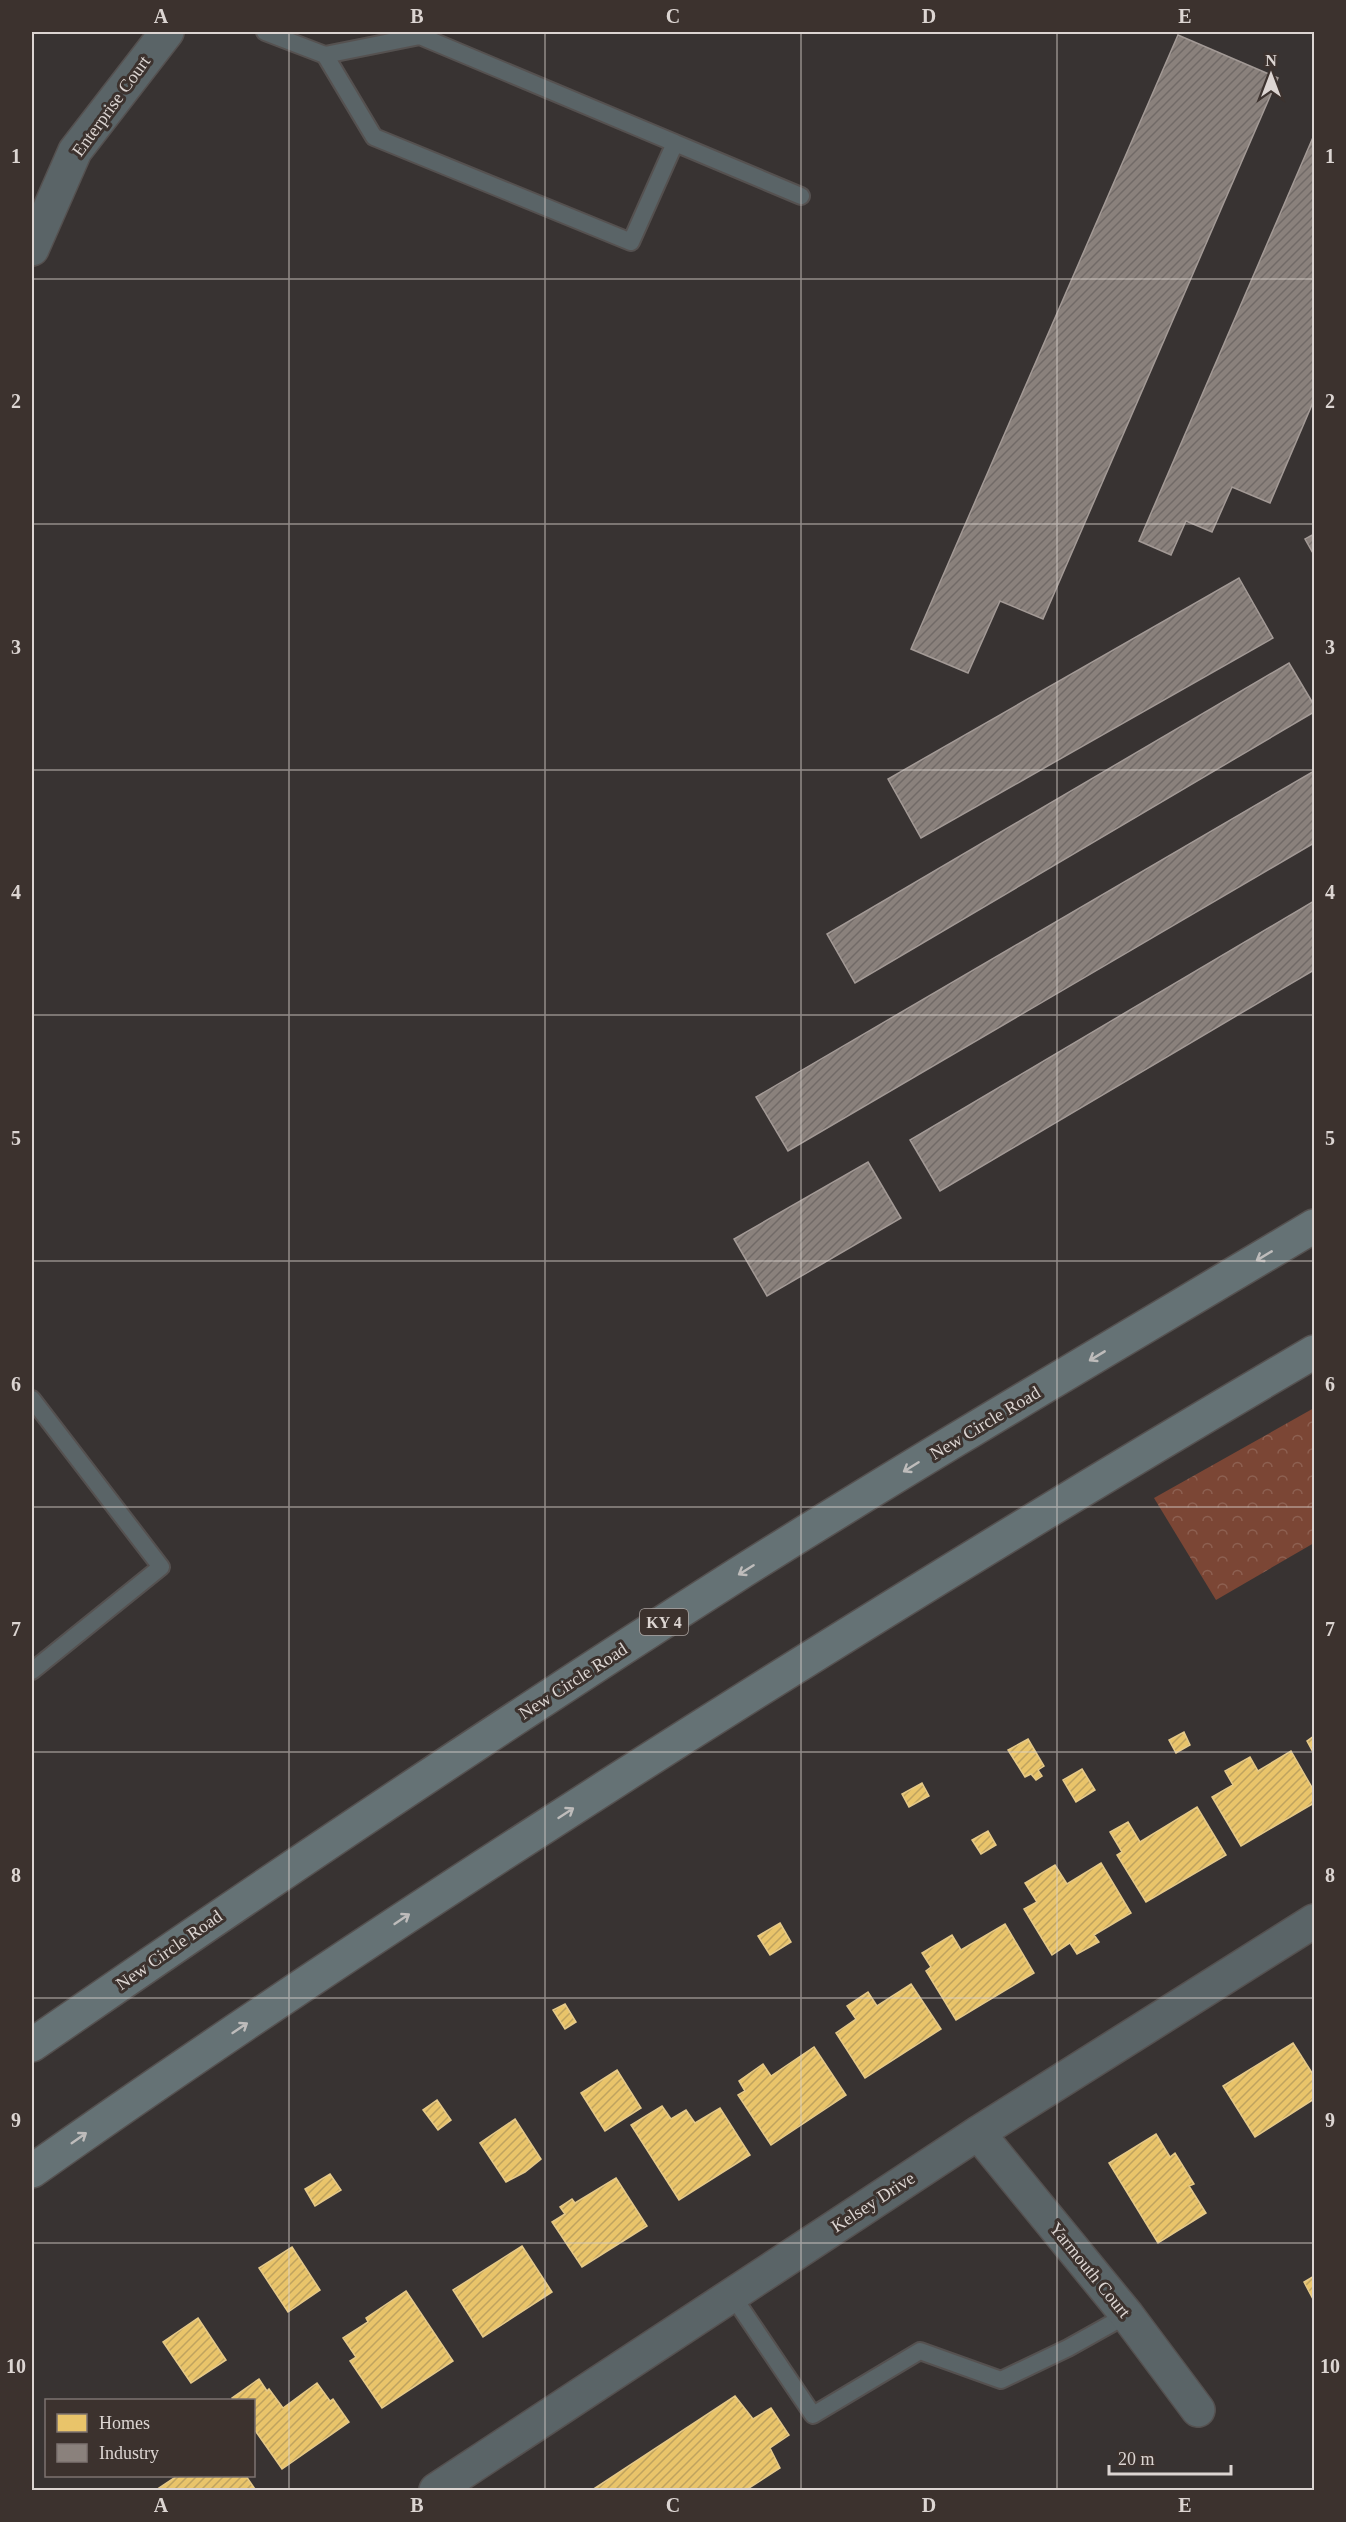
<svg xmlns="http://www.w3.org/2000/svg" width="1346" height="2522" viewBox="0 0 1346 2522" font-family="Georgia,serif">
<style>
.forest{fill:url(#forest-crowns)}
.homes{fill:url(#homes-hatch);stroke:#e5c989;stroke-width:1.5}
.industry{fill:url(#industry-hatch);stroke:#a39a96;stroke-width:1.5}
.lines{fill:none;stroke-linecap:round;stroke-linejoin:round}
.lane-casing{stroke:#555150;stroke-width:20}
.street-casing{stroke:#555150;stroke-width:36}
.highway-casing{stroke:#555150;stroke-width:36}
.lane{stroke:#5a6467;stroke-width:16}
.street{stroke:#5a6467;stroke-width:33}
.highway{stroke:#657275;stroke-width:33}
.oneway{stroke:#bebcbb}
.grid{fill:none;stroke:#dcd5d2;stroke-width:1.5;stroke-opacity:0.55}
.labels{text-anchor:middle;stroke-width:6;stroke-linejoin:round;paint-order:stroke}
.shield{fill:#3c322e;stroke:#aca4a1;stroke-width:1.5}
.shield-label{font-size:16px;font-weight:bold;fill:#dcd5d2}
.street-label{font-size:18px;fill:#dcd5d2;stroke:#3c322e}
.neatline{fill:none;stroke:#dcd5d2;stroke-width:2}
.grid-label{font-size:20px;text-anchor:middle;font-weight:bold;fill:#dcd5d2}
</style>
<defs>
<pattern id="forest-crowns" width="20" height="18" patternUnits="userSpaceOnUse" patternTransform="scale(1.5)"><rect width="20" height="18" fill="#7b4635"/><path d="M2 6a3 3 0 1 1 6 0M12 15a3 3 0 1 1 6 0" fill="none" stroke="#8d6051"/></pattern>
<pattern id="homes-hatch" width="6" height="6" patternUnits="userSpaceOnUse" patternTransform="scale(1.5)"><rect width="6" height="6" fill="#e9c46a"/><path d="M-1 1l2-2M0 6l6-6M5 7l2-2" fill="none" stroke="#bfa35f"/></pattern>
<pattern id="industry-hatch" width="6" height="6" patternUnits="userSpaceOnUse" patternTransform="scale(1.5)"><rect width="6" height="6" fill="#8a817c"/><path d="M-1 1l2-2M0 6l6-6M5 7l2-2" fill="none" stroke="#716a67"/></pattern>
</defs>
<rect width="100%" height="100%" fill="#383332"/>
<!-- forest -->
<path class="forest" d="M1314 1408V1543L1216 1600 1154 1498Z"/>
<!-- homes -->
<path class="homes" d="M1184 1732 1190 1745 1176 1753 1169 1740Z
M1314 1736V1754L1307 1741Z
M1028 1739 1044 1766 1038 1770 1042 1776 1036 1780 1031 1774 1025 1777 1008 1750Z
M1291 1751 1314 1791V1803L1241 1846 1212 1797 1233 1785 1225 1771 1250 1757 1258 1771Z
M1082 1769 1095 1790 1076 1802 1063 1780Z
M922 1783 929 1796 909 1807 902 1794Z
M1197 1807 1226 1855 1146 1902 1117 1855 1122 1852 1110 1832 1128 1822 1140 1842Z
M988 1831 996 1845 981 1854 972 1840Z
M1101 1863 1131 1913 1094 1935 1099 1942 1077 1954 1070 1943 1052 1955 1024 1909 1037 1902 1025 1883 1055 1865 1067 1884Z
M780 1923 791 1942 770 1955 758 1936Z
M1005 1924 1034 1973 956 2020 926 1971 931 1967 922 1953 952 1935 961 1950Z
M911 1984 941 2029 865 2078 836 2033 856 2019 847 2006 868 1992 877 2006Z
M565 2004 576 2022 565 2029 553 2010Z
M1293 2043 1314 2076V2099L1255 2137 1223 2086Z
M814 2047 846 2095 771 2145 738 2095 745 2091 739 2081 763 2064 771 2076Z
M617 2070 641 2108 605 2131 581 2093Z
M437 2100 451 2120 438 2130 423 2110Z
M662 2106 671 2119 686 2110 695 2123 720 2108 750 2155 679 2200 631 2125Z
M515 2119 541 2159 525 2172 506 2182 480 2143Z
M1156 2134 1170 2157 1175 2153 1194 2184 1189 2186 1206 2213 1158 2243 1109 2163Z
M330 2174 341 2190 315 2206 305 2189Z
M616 2178 647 2226 582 2267 552 2222 565 2214 560 2207 572 2199 575 2203Z
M522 2246 552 2292 483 2337 453 2290Z
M292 2247 320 2290 288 2312 259 2268Z
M1314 2276V2301L1304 2282Z
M406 2291 453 2361 382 2408 350 2361 356 2357 343 2338 368 2322 366 2318Z
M198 2318 226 2360 191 2383 163 2342Z
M259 2379 267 2391 269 2389 283 2408 317 2383 330 2401 333 2399 349 2422 282 2469 254 2429V2400H233L232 2398Z
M735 2396 753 2419 771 2408 789 2435 770 2448 780 2468 746 2490H592Z
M177 2476H246L255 2489 156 2490Z"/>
<!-- industry -->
<path class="industry" d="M1178 35 1278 78 1043 619 1000 601 968 673 911 649Z
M1314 135V400L1270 503 1232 487 1212 532 1186 521 1171 555 1139 541Z
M1314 534V555L1305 539Z
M1239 578 1273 638 921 838 888 779Z
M1289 663 1314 705V712L855 983 827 934Z
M1314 771V843L788 1151 756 1097Z
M1314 901V970L940 1191 910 1140Z
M868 1162 901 1218 767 1296 734 1239Z"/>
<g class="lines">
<defs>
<path id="lane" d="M265 32 325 55 420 36 675 143 631 242 374 137 325 55
M675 143 801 196
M32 1399 161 1567 32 1671
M732 2295 813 2415 920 2351 1001 2380 1068 2348 1127 2315"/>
<path id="street" d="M32 249 75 151 167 32
M978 2133 1127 2315 1198 2410
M436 2490 978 2133 1314 1921"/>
<path id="highway" d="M32 2045C262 1886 495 1729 732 1578 923 1457 1120 1342 1314 1226
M32 2171C223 2036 419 1907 617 1780 847 1633 1079 1490 1314 1352"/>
</defs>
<!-- lane casing -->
<use href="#lane" class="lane-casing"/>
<!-- street casing -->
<use href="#street" class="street-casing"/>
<!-- highway casing -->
<use href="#highway" class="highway-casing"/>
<!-- lane -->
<use href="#lane" class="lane"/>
<!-- street -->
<use href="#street" class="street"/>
<!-- highway -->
<use href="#highway" class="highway"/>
</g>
<!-- one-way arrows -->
<defs><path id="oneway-shaft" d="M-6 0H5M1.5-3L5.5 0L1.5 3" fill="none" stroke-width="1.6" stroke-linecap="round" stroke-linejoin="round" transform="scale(1.5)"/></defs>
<g class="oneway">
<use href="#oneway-shaft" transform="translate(1264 1256) rotate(149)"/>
<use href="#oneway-shaft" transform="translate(1097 1356) rotate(149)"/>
<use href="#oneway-shaft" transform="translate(911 1467) rotate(148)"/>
<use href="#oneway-shaft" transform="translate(746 1570) rotate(148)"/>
<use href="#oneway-shaft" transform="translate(566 1813) rotate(-33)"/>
<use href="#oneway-shaft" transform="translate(402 1919) rotate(-34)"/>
<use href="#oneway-shaft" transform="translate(240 2028) rotate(-34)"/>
<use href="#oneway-shaft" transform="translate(79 2138) rotate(-35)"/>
</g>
<!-- grid -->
<path class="grid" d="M289 32V2490M545 32V2490M801 32V2490M1057 32V2490M32 279H1314M32 524H1314M32 770H1314M32 1015H1314M32 1261H1314M32 1507H1314M32 1752H1314M32 1998H1314M32 2243H1314"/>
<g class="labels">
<!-- shield labels -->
<rect class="shield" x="640" y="1609" width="48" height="26" rx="4.5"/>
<g class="shield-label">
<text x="664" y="1628">KY 4</text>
</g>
<!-- street labels -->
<g class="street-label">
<text transform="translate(111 106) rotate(-54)" y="6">Enterprise Court</text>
<text transform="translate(985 1423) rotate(-31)" y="6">New Circle Road</text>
<text transform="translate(573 1681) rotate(-33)" y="6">New Circle Road</text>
<text transform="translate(169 1950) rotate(-35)" y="6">New Circle Road</text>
<text transform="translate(873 2202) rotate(-33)" y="6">Kelsey Drive</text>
<text transform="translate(1090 2270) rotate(51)" y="6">Yarmouth Court</text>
</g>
</g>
<!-- border -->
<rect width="1346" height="2522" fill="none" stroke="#3c322e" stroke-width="66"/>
<!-- legend -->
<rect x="45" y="2399" width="210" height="78" fill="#3c322e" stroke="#7c7370" stroke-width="1.5"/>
<rect x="57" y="2414" width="30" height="18" fill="#e9c46a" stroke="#7c7370" stroke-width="1.5"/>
<text x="99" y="2429" font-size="18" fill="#dcd5d2">Homes</text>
<rect x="57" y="2444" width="30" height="18" fill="#8a817c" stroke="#7c7370" stroke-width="1.5"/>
<text x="99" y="2459" font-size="18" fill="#dcd5d2">Industry</text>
<!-- north arrow -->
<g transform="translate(1271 75)" stroke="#3c322e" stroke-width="4.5" paint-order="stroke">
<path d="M0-4.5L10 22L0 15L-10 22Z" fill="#dcd5d2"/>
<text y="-9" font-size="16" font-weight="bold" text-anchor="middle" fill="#dcd5d2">N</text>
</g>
<!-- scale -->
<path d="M1109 2465v9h122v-9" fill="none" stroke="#dcd5d2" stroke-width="3"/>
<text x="1118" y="2465" font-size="18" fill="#dcd5d2" stroke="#3c322e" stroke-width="4.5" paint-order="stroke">20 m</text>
<rect x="33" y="33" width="1280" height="2456" class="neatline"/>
<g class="grid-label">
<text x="161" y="23">A</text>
<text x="417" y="23">B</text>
<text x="673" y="23">C</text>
<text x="929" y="23">D</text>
<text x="1185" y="23">E</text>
<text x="16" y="163">1</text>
<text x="1330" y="163">1</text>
<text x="16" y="408">2</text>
<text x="1330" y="408">2</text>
<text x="16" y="654">3</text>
<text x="1330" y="654">3</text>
<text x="16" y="899">4</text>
<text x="1330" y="899">4</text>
<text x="16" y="1145">5</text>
<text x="1330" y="1145">5</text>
<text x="16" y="1391">6</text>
<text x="1330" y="1391">6</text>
<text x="16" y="1636">7</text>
<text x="1330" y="1636">7</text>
<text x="16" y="1882">8</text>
<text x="1330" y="1882">8</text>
<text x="16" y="2127">9</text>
<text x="1330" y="2127">9</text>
<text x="16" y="2373">10</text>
<text x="1330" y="2373">10</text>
<text x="161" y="2512">A</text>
<text x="417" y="2512">B</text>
<text x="673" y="2512">C</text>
<text x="929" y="2512">D</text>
<text x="1185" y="2512">E</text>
</g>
</svg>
